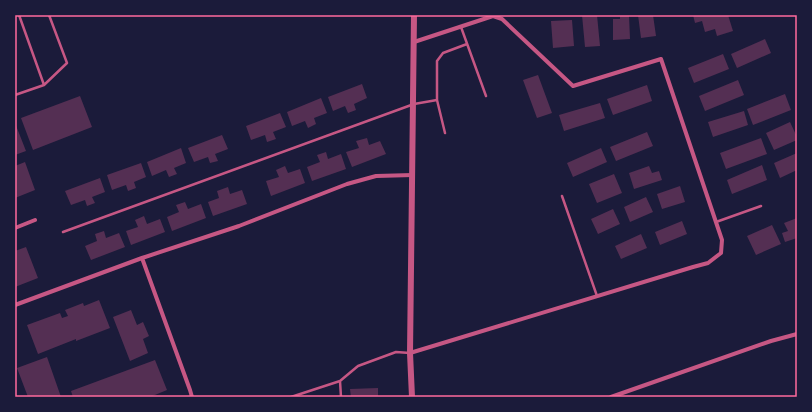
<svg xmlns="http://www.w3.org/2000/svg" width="812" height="412" viewBox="0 0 812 412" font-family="'Space Grotesk',sans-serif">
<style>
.building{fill:#542f53}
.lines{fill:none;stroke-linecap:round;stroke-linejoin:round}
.service{stroke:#c65784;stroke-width:2.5}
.minor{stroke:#c65784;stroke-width:4}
.tertiary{stroke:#c65784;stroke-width:6}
.neatline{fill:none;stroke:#ff6b9d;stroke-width:1.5}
</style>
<rect width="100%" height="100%" fill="#1b1b3a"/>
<!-- building -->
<path class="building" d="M582 15H597L600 46 585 47Z
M620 15H629L630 39 613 40V19H620Z
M638 15H653L656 36 641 38Z
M693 15H728L733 31 717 36 715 29 705 32 702 21 695 23Z
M572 20 574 46 553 48 551 21Z
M765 39 771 53 737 68 731 54Z
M723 54 729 69 694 83 688 68Z
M538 75 552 113 537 118 523 80Z
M738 80 744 95 705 111 699 96Z
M362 84 367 98 354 104 356 110 348 113 345 106 333 111 328 97Z
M647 85 652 101 613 115 607 99Z
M785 94 791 110 753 125 747 109Z
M80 96 92 127 33 150 21 118Z
M321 98 327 113 314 118 316 124 308 128 305 121 292 126 287 112Z
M600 103 605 118 564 131 559 115Z
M744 111 748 125 713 137 708 122Z
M280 113 286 127 273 132 276 139 267 142 265 135 251 140 246 126Z
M790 122 797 137V140L774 150 766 133Z
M15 123 26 151 15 155Z
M647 132 653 146 616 161 610 147Z
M222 135 228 149 215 154 218 161 210 163 208 157 194 162 188 148Z
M367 138 369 145 380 141 386 154 352 167 346 152 359 148 356 141Z
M761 138 767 154 726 169 720 153Z
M181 148 186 163 174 168 177 174 169 177 166 170 152 176 147 162Z
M601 148 607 162 573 177 567 163Z
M326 152 328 159 341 154 346 169 312 181 307 167 320 162 317 155Z
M797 153V170L780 178 774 163Z
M25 162 35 190 15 198V166Z
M141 163 146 177 134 182 136 188 128 191 126 185 112 190 107 175Z
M762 165 767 180 732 194 727 180Z
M285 166 288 173 300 169 305 183 271 196 266 181 279 177 276 170Z
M649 166 652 173 659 171 662 180 634 189 629 173Z
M614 174 622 193 597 203 589 184Z
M100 178 105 192 92 197 95 203 87 206 85 200 71 205 65 191Z
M680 186 685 202 662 209 657 194Z
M228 187 230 194 242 190 247 204 213 216 208 202 219 198 217 191Z
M646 197 653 212 630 222 624 207Z
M185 202 188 209 201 204 206 218 172 231 167 217 179 212 176 205Z
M613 209 620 224 598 234 591 219Z
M144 216 147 224 160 219 165 232 131 245 126 231 138 227 135 220Z
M797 218V238L785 242 782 233 788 231 784 223Z
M682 221 687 234 660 245 655 232Z
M772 225 781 244 756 255 747 236Z
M104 231 106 238 119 233 125 247 91 260 85 246 97 241 95 234Z
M641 234 647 248 621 259 615 246Z
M26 247 38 278 15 287V251Z
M99 300 110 328 76 341V339L38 354 27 325 60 313 62 318 68 316 65 310 83 303 84 306Z
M131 310 137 325 143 322 149 336 143 339 148 353 130 361 113 317Z
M47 357 61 397H28L17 368Z
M155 360 167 390 150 397H73L71 391Z
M378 388V397H351L350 389Z"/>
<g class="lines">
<!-- service -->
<path class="service" d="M461 27 486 96
M44 85 67 63 49 15
M15 95 44 85 19 15
M445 133 437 100V61L443 53 467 44
M562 196 597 296
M716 222 761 206
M63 232 414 104 437 100
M291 397 340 381
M341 397 340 381 358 366 396 352 410 353"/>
<!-- minor -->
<path class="minor" d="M15 228 35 220
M142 258 190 390 192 397
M15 305 142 258 239 226 347 184 376 176 413 175
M410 353 693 267 708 263 721 253 722 240 661 59 573 86 502 19 493 16 414 42
M611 397 771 341 797 334"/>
<!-- tertiary -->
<path class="tertiary" d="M412 397 410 353 414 15"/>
</g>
<!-- border -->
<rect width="812" height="412" fill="none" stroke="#1b1b3a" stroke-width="32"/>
<rect x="16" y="16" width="780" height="380" class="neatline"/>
</svg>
